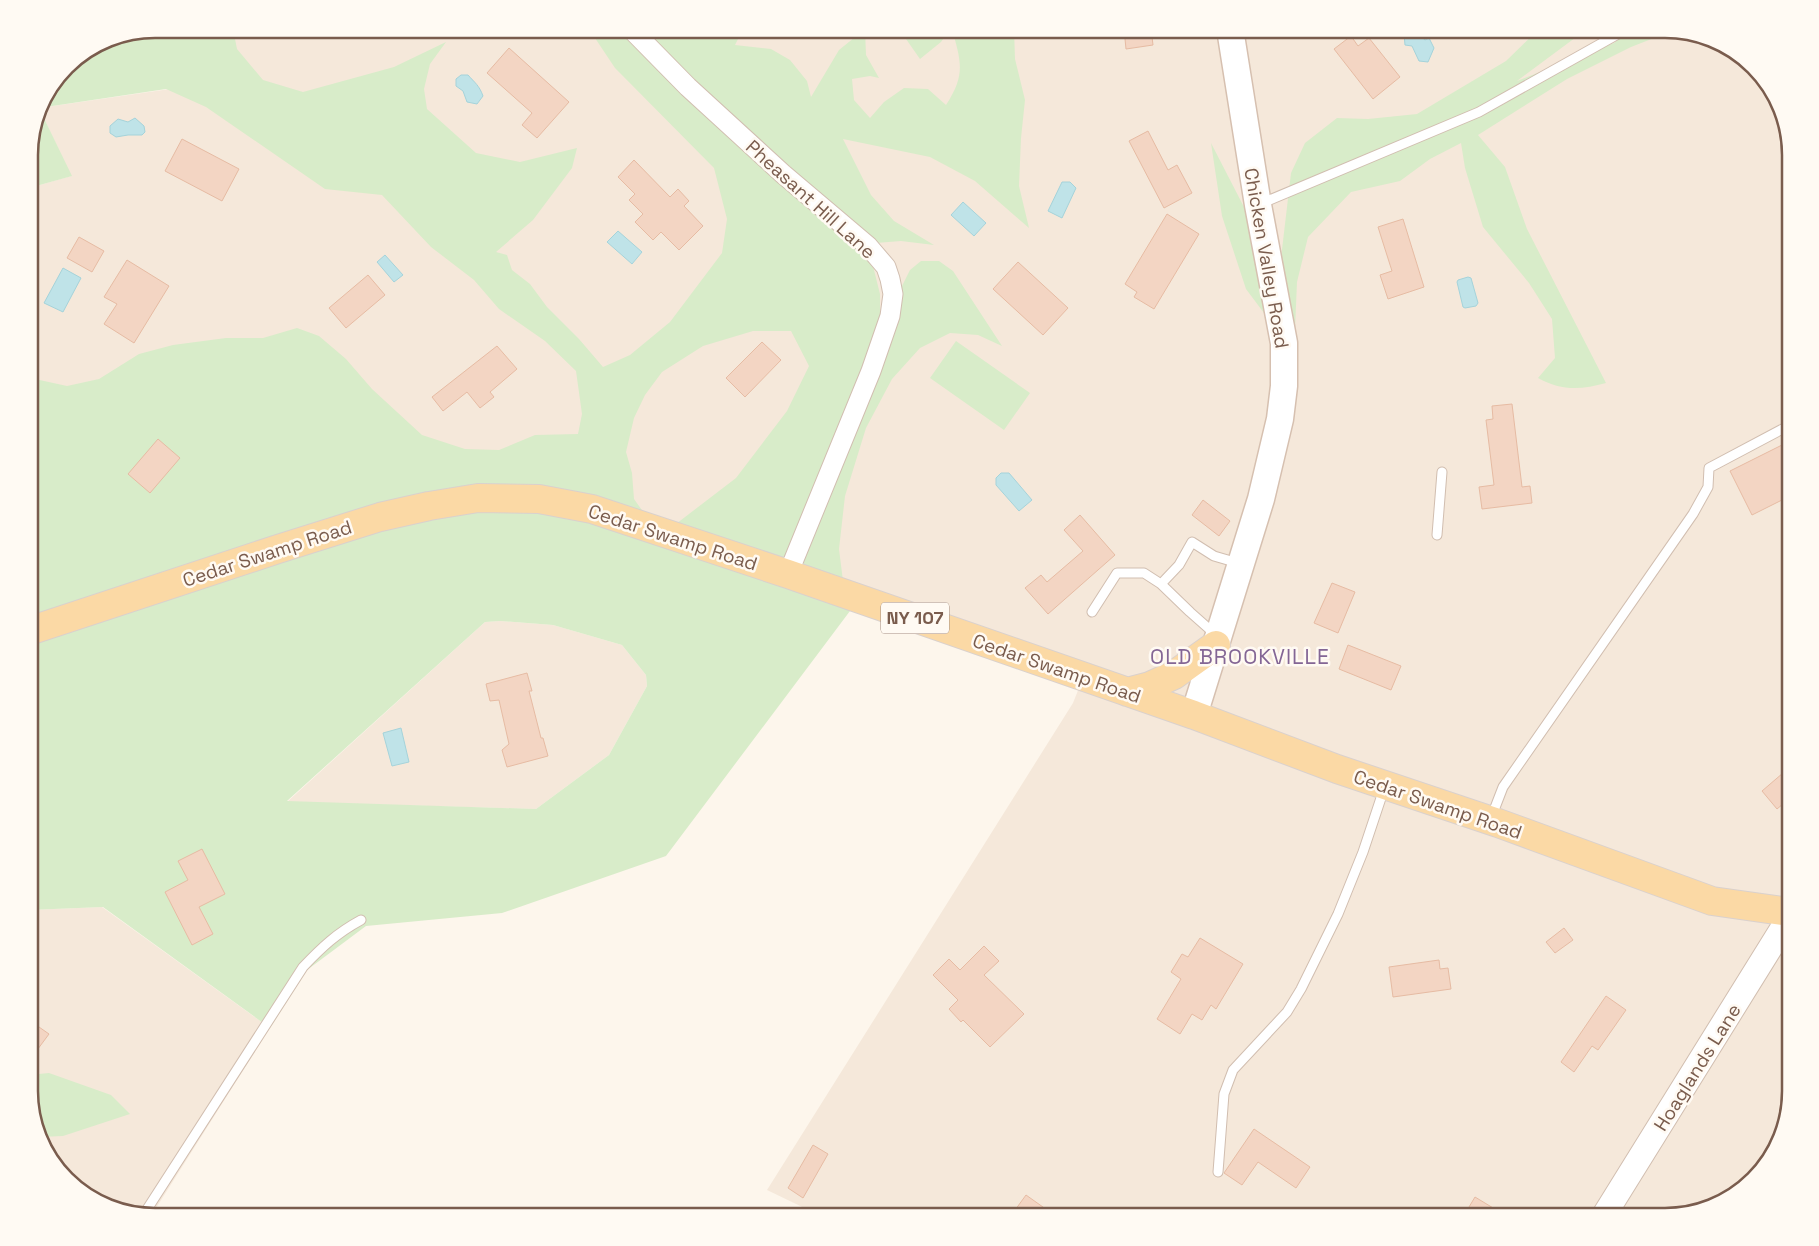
<svg xmlns="http://www.w3.org/2000/svg" width="1819" height="1246" viewBox="0 0 1819 1246" font-family="'Space Grotesk',sans-serif">
<style>
.residential{fill:#f5e8da}
.green{fill:#d8ecc9;fill-rule:evenodd}
.water{fill:#bfe3e8;stroke:#a5d3da}
.building{fill:#f3d5c3;stroke:#e6bba3}
.lines{fill:none;stroke-linecap:round;stroke-linejoin:round}
.service-casing{stroke:#d1beb0;stroke-width:11}
.minor-casing{stroke:#d1beb0;stroke-width:21}
.tertiary-casing{stroke:#d1beb0;stroke-width:26}
.secondary-casing{stroke:#d6c0b0;stroke-width:29}
.primary-casing{stroke:#dad1cd;stroke-width:30}
.service{stroke:#fff;stroke-width:9}
.minor{stroke:#fff;stroke-width:19}
.tertiary{stroke:#fff;stroke-width:24}
.secondary{stroke:#fff;stroke-width:26}
.primary{stroke:#fbd9a5;stroke-width:28}
.labels{text-anchor:middle;stroke-width:5;stroke-linejoin:round;paint-order:stroke}
.shield{fill:#fffaf3;stroke:#a28b7f;stroke-width:1}
.shield-label{font-size:18px;font-weight:bold;fill:#7a5c4d}
.street-label{font-size:19px;fill:#7a5c4d;stroke:#fffaf3}
.quarter-label{font-size:21px;letter-spacing:1px;fill:#846695;stroke:#fffaf3}
.rim{fill:none;stroke:#7a5c4d;stroke-width:2.5}
</style>
<rect width="100%" height="100%" fill="#fdf6ec"/>
<!-- residential -->
<path class="residential" d="M167 29H1664L1735 50 1777 99 1790 154V1092L1769 1162 1720 1204 1665 1217H823L767 1190 1073 703 1083 678 859 599 29 631V188L71 176 39 108 204 84Z
M500 621 553 625 622 645 646 675 647 686 609 755 536 809 287 802 485 622Z
M102 907 270 1028 151 1216 84 1196 45 1154 29 1099V910Z"/>
<!-- green -->
<path class="green" d="M155 29H233L237 49 263 80 303 92 394 67 446 42 430 64 424 89 427 109 476 153 520 162 577 148 572 168 533 220 496 252 507 255 512 270 530 284 547 307 579 339 603 367 630 355 670 322 722 253 727 219 714 168 615 68 589 29H743L735 45 771 49 790 60 807 81 811 97 839 50 865 29 866 55 879 78 870 76 852 79 854 100 870 118 884 102 904 88 928 89 946 105C966 74 961 62 952 29H1014L1015 59 1025 100 1021 138 1019 186 1029 228 975 181 930 157 843 139 871 195 894 221 934 245 901 241 876 243 873 266 880 294V313L901 288 910 270 921 261H939L953 271 1002 346 978 335 950 333 920 348 892 379 866 428 845 496 839 549 843 581 529 493 278 549 539 499 859 599 666 856 502 913 366 926 307 970 270 1028 103 907 29 910V375L35 379 67 386 99 379 139 354 173 345 226 338H263L297 328 319 336 346 359 372 389 422 435 465 449 499 450 535 435 578 434 582 414 576 371 545 341 499 309 474 280 431 247 382 195 325 189 206 107 166 89 39 108 72 176 29 188V147L38 106 66 65 107 38ZM753 331H791L809 366 787 411 736 478 672 527H654L634 499 632 473 626 452 634 418 645 395 662 372 703 346ZM500 621 553 625 622 645 646 675 647 686 609 755 536 809 287 801 485 622Z
M899 29H950L941 42 920 59Z
M1539 29H1587L1517 81 1614 43 1630 29H1664L1672 31 1631 47 1567 79 1478 135 1505 167 1527 229 1606 383C1581 390 1561 391 1538 378L1555 358 1552 319 1529 283 1483 227 1465 168 1461 143 1430 159 1400 181 1351 192 1308 237 1297 282 1294 353 1246 289 1222 216 1211 143 1279 275 1291 173 1305 143 1337 118 1368 119 1417 114 1506 61Z
M956 341 1030 393 1004 430 930 378Z
M49 1073 111 1095 130 1114 63 1136 40 1137 29 1099V1075Z"/>
<!-- water -->
<path class="water" d="M1413 30 1425 40 1429 38 1434 48 1428 62 1419 61 1412 46 1405 45 1404 34Z
M461 75H468C475 83 479 85 483 96L477 104 467 102 463 91 456 86V79Z
M135 118 144 126 145 132 142 135H128L116 137 110 133V126L118 119 128 122Z
M1062 182H1070L1076 188 1062 218 1048 211Z
M963 202 986 223 974 236 951 215Z
M618 231 642 252 632 264 607 242Z
M385 255 403 275 394 282 377 262Z
M63 268 81 278 63 312 44 303Z
M1468 277 1471 278 1478 303 1476 306 1465 308 1463 307 1457 282 1458 280Z
M1001 473H1009L1032 500 1019 511 996 485V478Z
M401 728 409 762 392 766 383 733Z"/>
<!-- building -->
<path class="building" d="M1124 29H1151L1153 45 1126 49Z
M1351 36 1358 46 1369 38 1400 77 1373 99 1334 49Z
M509 48 569 102 537 138 522 125 532 113 487 73Z
M1148 131 1168 170 1177 165 1192 193 1164 208 1129 141Z
M182 139 239 169 222 201 165 171Z
M634 160 670 197 678 189 689 201 684 206 703 226 679 250 661 232 653 240 635 222 643 214 629 200 635 194 618 177Z
M1167 214 1199 234 1154 309 1134 297 1137 292 1125 284Z
M1403 219 1424 287 1388 299 1380 275 1392 271 1378 227Z
M79 237 104 251 92 272 67 258Z
M127 260 169 286 134 343 104 324 117 304 104 297Z
M1018 262 1068 308 1043 335 993 289Z
M368 275 385 295 346 328 329 308Z
M762 342 781 360 745 397 726 378Z
M497 346 517 369 490 392 494 397 480 408 467 392 443 411 432 397Z
M1512 404 1522 487 1530 486 1532 503 1482 509 1479 487 1494 485 1486 420 1493 419 1492 406Z
M158 439 180 458 150 493 128 474Z
M1790 441V496L1752 515 1730 471Z
M1203 500 1230 521 1219 536 1192 515Z
M1080 515 1115 555 1048 614 1025 588 1041 575 1047 582 1083 551 1064 530Z
M1332 583 1355 592 1338 633 1314 623Z
M1348 645 1401 666 1391 690 1339 669Z
M527 673 532 691H529L541 738H543L548 756 507 767 502 750 509 744 499 700 490 701 486 684Z
M1790 767V798L1777 809 1762 791Z
M202 849 225 894 199 907 213 934 192 945 165 892 188 880 178 861Z
M1564 928 1573 940 1555 953 1546 942Z
M1200 938 1243 964 1216 1009 1211 1005 1202 1020 1192 1014 1180 1034 1157 1019 1181 979 1171 972 1182 954 1188 957Z
M984 946 999 961 984 975 1024 1014 990 1047 963 1020 961 1022 949 1009 958 1000 933 975 949 959 960 970Z
M1439 960 1440 969 1448 968 1451 989 1393 997 1389 967Z
M1606 996 1626 1010 1598 1050 1592 1046 1574 1072 1561 1062Z
M29 1020 49 1034 29 1061Z
M1254 1129 1310 1167 1296 1188 1258 1162 1242 1185 1224 1173Z
M813 1145 828 1154 803 1198 788 1188Z
M1026 1195 1057 1217H1010Z
M1475 1197 1508 1217H1463Z"/>
<g class="lines">
<defs>
<path id="service" d="M1260 204 1479 112 1627 29
M1437 535 1442 472
M1161 584 1179 565 1192 542 1214 556 1238 563
M1092 612 1117 573H1144L1161 584 1190 612 1216 635
M1491 818 1503 787 1693 514 1708 487 1709 468 1790 425
M1218 1172 1224 1094 1233 1070 1287 1012 1301 989 1338 914 1363 852 1384 789
M144 1214 303 967C322 947 337 933 361 920"/>
<path id="minor" d="M631 29 688 87 783 174 868 246 886 267 890 279 893 294 890 316 871 371 788 574"/>
<path id="tertiary" d="M1603 1217 1790 916"/>
<path id="secondary" d="M1194 715 1261 499 1280 419 1284 386V343L1258 205 1230 29"/>
<path id="primary" d="M29 631 278 549 380 517 429 506 478 498 539 499 592 509 788 574 1194 715 1337 769 1498 823 1712 901 1790 912
M1127 692 1150 686 1174 675 1216 645"/>
</defs>
<!-- service casing -->
<use href="#service" class="service-casing"/>
<!-- minor casing -->
<use href="#minor" class="minor-casing"/>
<!-- tertiary casing -->
<use href="#tertiary" class="tertiary-casing"/>
<!-- secondary casing -->
<use href="#secondary" class="secondary-casing"/>
<!-- primary casing -->
<use href="#primary" class="primary-casing"/>
<!-- service -->
<use href="#service" class="service"/>
<!-- minor -->
<use href="#minor" class="minor"/>
<!-- tertiary -->
<use href="#tertiary" class="tertiary"/>
<!-- secondary -->
<use href="#secondary" class="secondary"/>
<!-- primary -->
<use href="#primary" class="primary"/>
</g>
<g class="labels">
<!-- shield labels -->
<rect class="shield" x="881" y="602.5" width="68" height="31" rx="4"/>
<g class="shield-label">
<text x="915" y="624">NY 107</text>
</g>
<!-- street labels -->
<g class="street-label">
<text transform="translate(811 199) rotate(42)" y="7">Pheasant Hill Lane</text>
<text transform="translate(1267 258) rotate(80)" y="7">Chicken Valley Road</text>
<text transform="translate(673 537) rotate(18)" y="7">Cedar Swamp Road</text>
<text transform="translate(267 553) rotate(-18)" y="7">Cedar Swamp Road</text>
<text transform="translate(1057 668) rotate(19)" y="7">Cedar Swamp Road</text>
<text transform="translate(1438 804) rotate(19)" y="7">Cedar Swamp Road</text>
<text transform="translate(1697 1067) rotate(-58)" y="7">Hoaglands Lane</text>
</g>
<!-- quarter labels -->
<g class="quarter-label">
<text x="1240" y="664">OLD BROOKVILLE</text>
</g>
</g>
<!-- crop -->
<path d="M0 0H1819V1246H0ZM155 38H1665A117 117 0 0 1 1782 155V1091A117 117 0 0 1 1665 1208H155A117 117 0 0 1 38 1091V155A117 117 0 0 1 155 38Z" fill="#fffaf3" fill-rule="evenodd"/>
<path class="rim" d="M155 38H1665A117 117 0 0 1 1782 155V1091A117 117 0 0 1 1665 1208H155A117 117 0 0 1 38 1091V155A117 117 0 0 1 155 38Z"/>
</svg>
